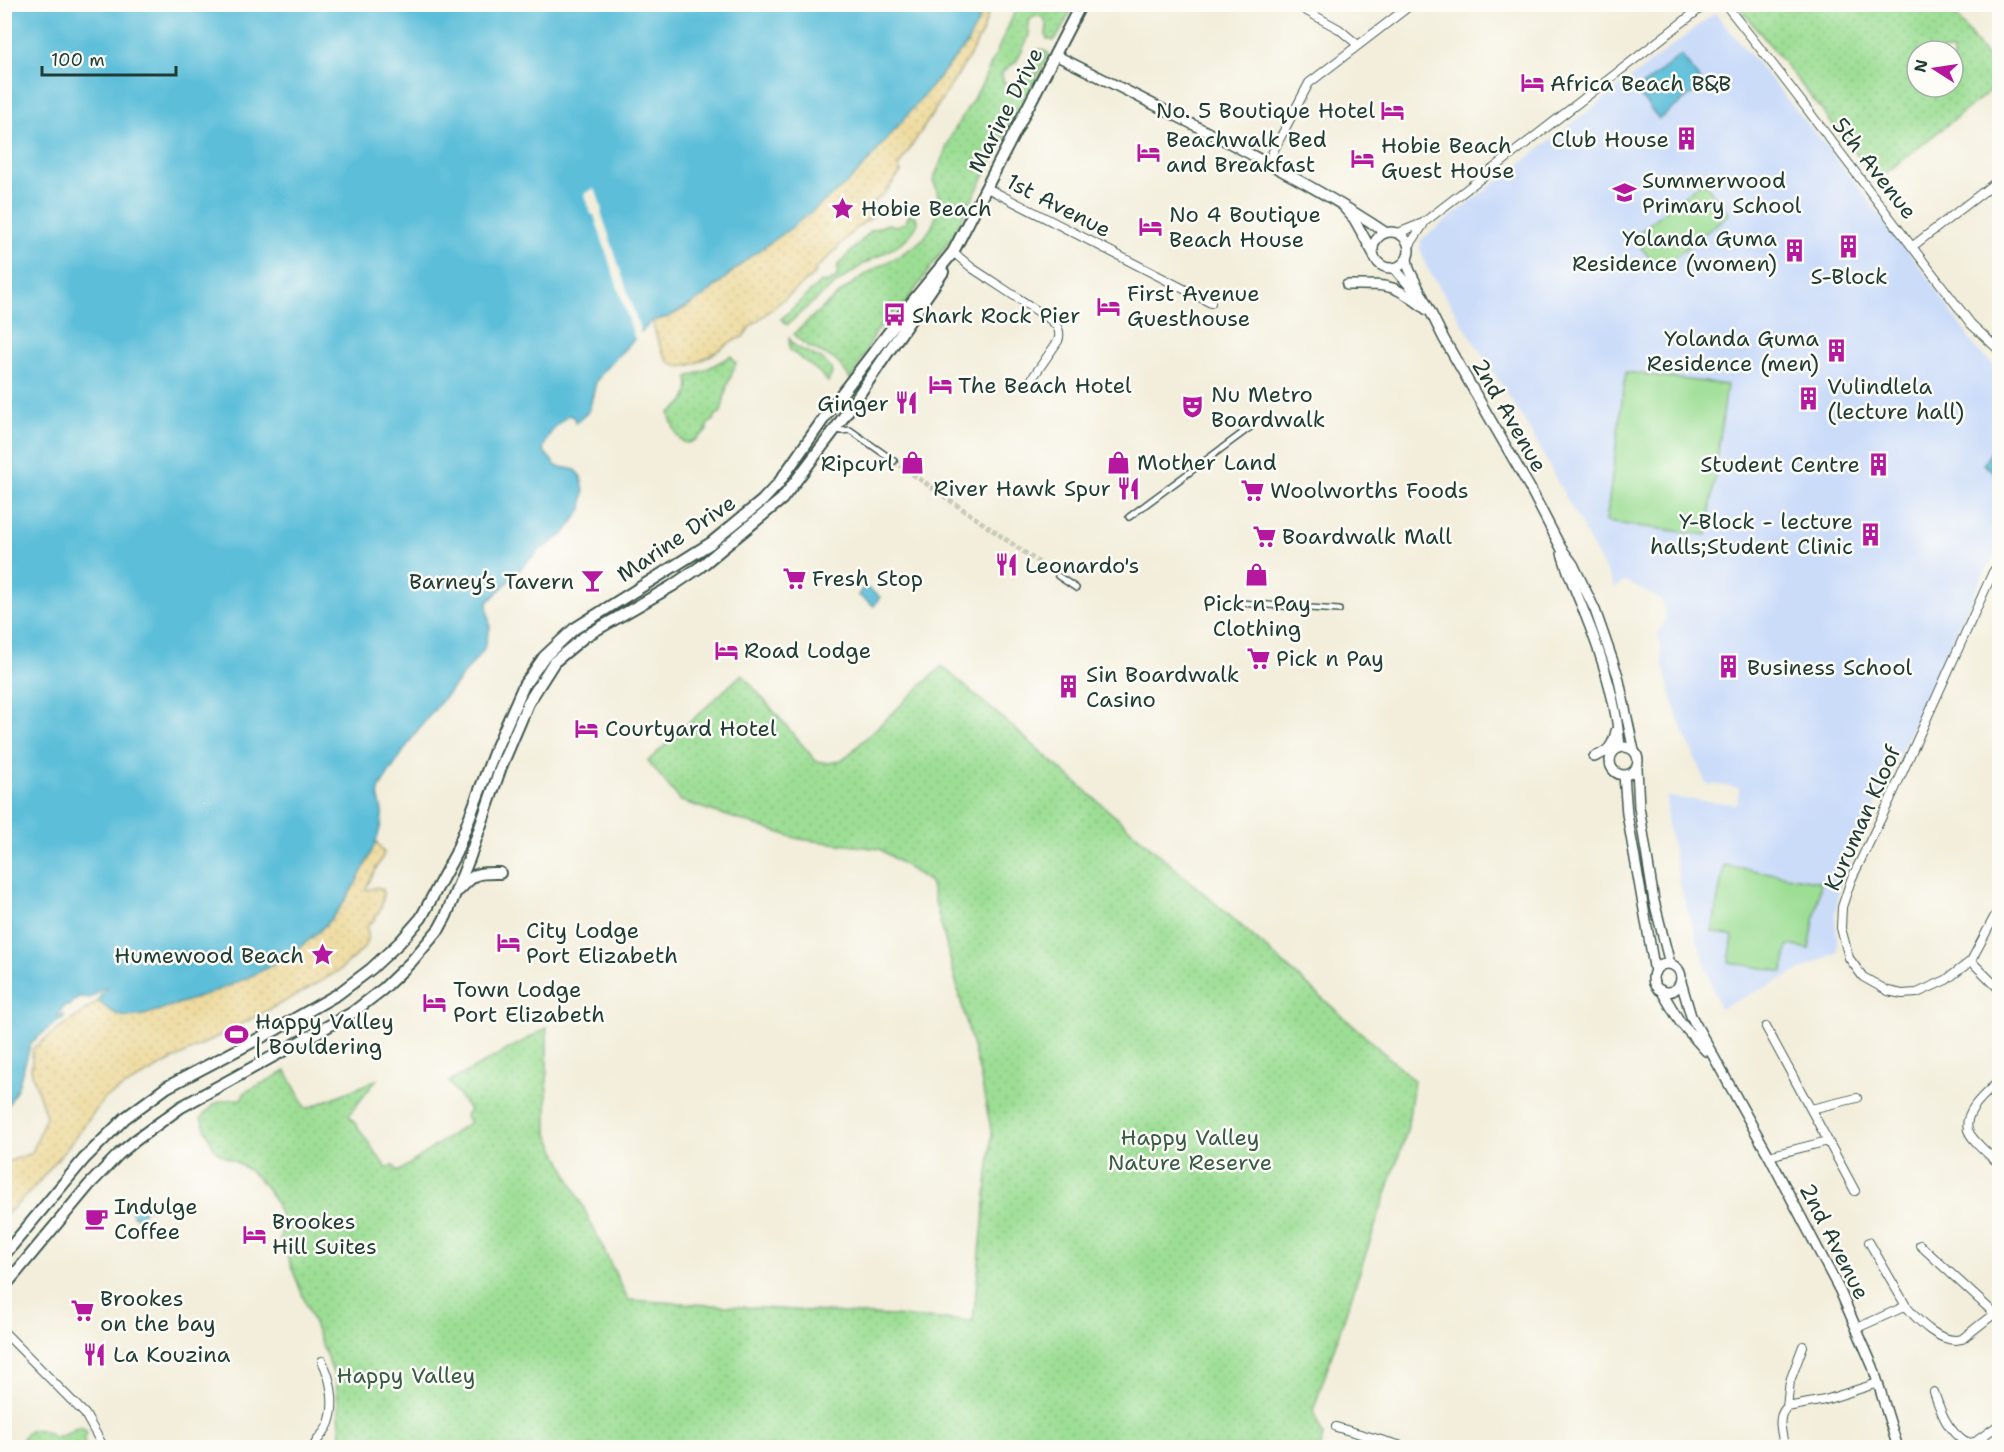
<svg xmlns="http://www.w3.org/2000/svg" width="2004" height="1452" viewBox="0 0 2004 1452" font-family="'Shantell Sans',sans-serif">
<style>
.built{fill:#cbdcf9}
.grass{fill:url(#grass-dots);stroke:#5e8e64;stroke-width:1.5;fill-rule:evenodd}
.sand{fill:url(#sand-dots);stroke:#868c69;stroke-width:1.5}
.garden{fill:#9dde95;stroke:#5e8e64;stroke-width:1.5}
.water{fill:#5bbed9;stroke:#3d7e86;stroke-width:1.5}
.pier{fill:#f3eedb}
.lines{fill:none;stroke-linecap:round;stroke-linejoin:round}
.pedestrian-tunnel{stroke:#c9cbba;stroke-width:5;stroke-dasharray:5 2.5;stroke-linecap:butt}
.pedestrian-casing{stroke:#3f584d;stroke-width:8}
.minor-casing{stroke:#3f584d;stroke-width:10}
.tertiary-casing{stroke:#3f584d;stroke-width:12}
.secondary-casing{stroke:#3f584d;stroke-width:14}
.pedestrian{stroke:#fff;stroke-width:5}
.minor{stroke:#fff;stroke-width:8}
.tertiary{stroke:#fff;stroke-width:9}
.secondary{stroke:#fff;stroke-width:10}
.labels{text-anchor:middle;stroke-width:5;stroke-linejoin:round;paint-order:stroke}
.poi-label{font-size:22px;fill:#1f3d34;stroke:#fdfcf7;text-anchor:start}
.street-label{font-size:22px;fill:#1f3d34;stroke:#fdfcf7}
.park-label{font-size:22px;fill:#385d47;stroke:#fdfcf7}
</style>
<defs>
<pattern id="grass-dots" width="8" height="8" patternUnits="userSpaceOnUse" patternTransform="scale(1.5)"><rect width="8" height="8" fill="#9dde95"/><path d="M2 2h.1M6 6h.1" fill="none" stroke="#87bf81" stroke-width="1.8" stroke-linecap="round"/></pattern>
<pattern id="sand-dots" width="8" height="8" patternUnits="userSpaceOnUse" patternTransform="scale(1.5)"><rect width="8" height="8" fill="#eeda9e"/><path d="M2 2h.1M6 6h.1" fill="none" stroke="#ccbc89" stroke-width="1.8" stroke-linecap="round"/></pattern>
</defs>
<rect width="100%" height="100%" fill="#fdfcf7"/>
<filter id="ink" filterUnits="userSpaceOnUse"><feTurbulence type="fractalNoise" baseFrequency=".0167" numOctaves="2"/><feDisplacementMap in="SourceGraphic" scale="12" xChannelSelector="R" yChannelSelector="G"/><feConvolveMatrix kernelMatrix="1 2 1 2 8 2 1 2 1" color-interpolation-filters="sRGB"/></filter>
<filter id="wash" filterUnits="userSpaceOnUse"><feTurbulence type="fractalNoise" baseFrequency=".008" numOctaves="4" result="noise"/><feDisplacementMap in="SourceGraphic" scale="24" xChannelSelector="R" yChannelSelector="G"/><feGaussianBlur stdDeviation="1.35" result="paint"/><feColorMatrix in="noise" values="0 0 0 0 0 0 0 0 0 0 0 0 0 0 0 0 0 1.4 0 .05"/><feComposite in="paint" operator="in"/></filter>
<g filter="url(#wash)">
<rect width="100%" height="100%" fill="#f3eedb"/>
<!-- built -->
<path class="built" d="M1715 13 1826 146 1924 272 1977 350 1999 369V547L1979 583 1840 883 1835 915 1838 952 1720 1009 1683 897 1668 825 1666 797 1737 804 1739 788 1706 784 1678 719 1664 669 1658 636 1660 628 1666 620 1662 600 1625 581 1615 588 1527 425 1426 266 1420 249 1421 240Z"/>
<!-- grass -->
<path class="grass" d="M1018 5H1074L1059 34 1053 41 1047 39 1046 35 1047 25 1043 17 1038 16 1033 17 1028 22 1029 35 1020 55 1016 62 1002 72 1003 82 1011 85 1018 83 1036 51 1040 49 1049 53 952 237 905 304 887 318 875 334 851 380C845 370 837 360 827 355 813 348 803 346 794 334 816 313 839 292 865 275 891 257 932 247 937 211 939 199 939 191 933 181L952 134 981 86Z
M1738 5H1948L1999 73V84L1877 180ZM1917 51H1953V87H1917Z
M909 215H915L918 223C908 245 883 252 864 264 837 282 811 303 787 325L781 319 821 282 826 283 837 278 838 265 872 230 888 224 896 226 905 223Z
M789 338 796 347 822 359 831 368 832 373 828 382 819 372 790 350Z
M731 356 736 363 727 386 721 412 716 415 714 420 707 425V431C703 433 699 438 695 440 678 451 673 425 669 413 685 405 691 394 688 377L705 370Z
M942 666 1238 923 1414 1080 1407 1131 1313 1411 1323 1436 1320 1447H342L336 1380 280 1238C289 1212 263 1178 241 1165 234 1160 223 1157 217 1151 211 1146 205 1126 201 1118 215 1102 219 1099 241 1099L245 1092 286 1071 306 1109 376 1080 349 1115 387 1169 393 1165 398 1172 470 1122 465 1115 470 1111 449 1082 547 1028V1132L628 1300 973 1321 992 1135 980 1074 930 882 880 849 799 839 681 801 648 761 742 674 816 761 829 763 843 760Z
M79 1427 85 1429 87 1433 84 1441 86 1445 82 1447H21C21 1435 31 1426 44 1431 49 1433 50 1437 57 1437 65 1436 71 1430 79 1427Z"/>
<!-- sand -->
<path class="sand" d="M985 5H991L982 33 966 62 898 167 901 172 885 193 871 204 873 217C849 228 837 254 815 269L816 273 750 327 743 337C732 340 724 347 714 353 670 381 664 363 652 321L668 317 686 308 718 285 747 259 787 231 846 184 865 165 966 45 977 24Z
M376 841 384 853C379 866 370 877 366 889L368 890 377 887 383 890C385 903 378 918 367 926L368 937 364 948 340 970 299 994 159 1067 105 1098 74 1139 33 1189 5 1216V1163L32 1153 46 1116 31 1070 33 1048 98 1001C113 1014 125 1018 144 1015 212 993 293 967 339 909 350 895 359 877 367 861 370 855 372 847 376 841Z"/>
<!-- garden -->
<path class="garden" d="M1703 181 1729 214 1659 270 1633 237Z
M1626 372 1727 385 1707 535 1606 522Z
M1724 865 1821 882 1809 949 1788 945 1783 972 1729 962 1733 936 1712 932Z"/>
<!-- water -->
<path class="water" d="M5 5H985L977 24 966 45 865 165 846 184 787 231 747 259 703 297 668 317 652 321 604 370 596 382 589 411 576 423 574 417 569 415C556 424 547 434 543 450L556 466 576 470 581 477 584 491 582 509 565 533 536 553 487 603 490 628 483 651 416 732 380 787C375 799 384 806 382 818 379 844 355 887 339 909 300 961 230 988 171 1006 155 1011 139 1019 122 1016 113 1014 105 1007 98 1001L100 996 106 990V987L90 998 78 997 69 1006 65 1005 58 1014V1017L64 1015 63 1019H60L31 1043 18 1087 5 1111Z
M1681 55 1704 85 1659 119 1636 91Z
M1999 441V469L1996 474 1983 464Z
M864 586 880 597 874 606 858 595Z
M144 1197 150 1199 152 1205 150 1208H145L142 1216 138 1217 133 1216 131 1211 134 1205Z"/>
<!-- pier -->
<path class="pier" d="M593 189 596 191 602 209 601 212 642 336 636 342 594 215 591 214 584 194Z"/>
</g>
<g filter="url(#ink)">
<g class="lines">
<!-- pedestrian-tunnel -->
<path class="pedestrian-tunnel" d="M894 461 1058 576"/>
<defs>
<path id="pedestrian" d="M836 428 841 431 850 430 894 461
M1129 517 1252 426
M1058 576 1076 588
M1239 603 1339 610"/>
<path id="minor" d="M1294 4 1339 29 1358 45
M1725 4 1778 71 1971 324 2000 351
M1267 163 1309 83 1412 4
M987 188 1211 303
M1398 233 1423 223 1706 4
M1409 246 1423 225
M1913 246 2000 179
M953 252 972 268 1048 318C1056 324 1062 330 1058 341L1029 383
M2000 562 1993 572 1889 802 1851 880 1842 907 1841 928 1849 958 1863 977 1888 991 1902 994 1917 993 1946 980 1971 961 2000 906
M1971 961 2000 990
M1766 1027 1828 1141 1769 1156
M2000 1080C1988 1092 1963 1110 1968 1130 1971 1140 1992 1157 2000 1165
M1811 1109 1857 1098
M1828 1141 1855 1191
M1869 1242 1906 1306
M1920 1245 1994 1313
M1857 1328 1906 1306C1918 1321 1941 1345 1962 1339L2000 1309
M4 1332 85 1414 104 1448
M1934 1392C1941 1413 1947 1430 1966 1443L1975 1442 2000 1424
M1787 1407 1790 1381 1803 1346
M1336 1427 1409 1448
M1783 1440C1781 1429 1777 1416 1787 1407L1825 1400 1878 1383
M313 1448C317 1438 326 1432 329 1423 336 1404 331 1378 322 1361"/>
<path id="tertiary" d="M1055 55C1114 84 1172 114 1231 144 1284 172 1336 199 1385 232
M1345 209 1354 219 1373 253
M1373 250a18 18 0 1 1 36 0a18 18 0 1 1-36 0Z
M1407 259 1409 269 1444 339 1530 488 1561 548 1573 564 1595 610 1618 676 1634 751
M1394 268 1417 294
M1347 285C1390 285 1393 283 1427 310
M1562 553C1568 574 1577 594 1585 614 1602 656 1617 703 1620 748
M1610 761a14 14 0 1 1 28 0a14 14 0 1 1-28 0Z
M1594 757C1608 752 1613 746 1616 731
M1637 768 1639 807 1654 901 1670 964
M1624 775 1627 814 1655 972
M1653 978a14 14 0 1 1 28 0a14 14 0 1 1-28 0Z
M1681 982 1691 1016 1769 1156 1840 1291 1873 1367 1898 1448
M1661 990 1680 1022 1706 1051"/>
<path id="secondary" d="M459 890C476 872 476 873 500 873
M4 1255 84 1159 125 1118 167 1087 277 1029 338 994 371 969 400 942 421 918 456 853 494 753 524 685 533 673 544 657 574 629 711 543 762 501 778 484 836 401 913 301 953 252 1081 4
M4 1287 89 1185 119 1154 136 1140 181 1107 352 1013 383 989 411 962 439 929 446 916 469 859 501 767 521 720 528 703 554 662 584 637 672 586 700 567 782 499 836 428 943 272"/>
</defs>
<!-- pedestrian casing -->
<use href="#pedestrian" class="pedestrian-casing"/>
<!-- minor casing -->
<use href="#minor" class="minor-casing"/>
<!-- tertiary casing -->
<use href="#tertiary" class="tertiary-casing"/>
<!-- secondary casing -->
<use href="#secondary" class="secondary-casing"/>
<!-- pedestrian -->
<use href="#pedestrian" class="pedestrian"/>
<!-- minor -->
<use href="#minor" class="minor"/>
<!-- tertiary -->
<use href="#tertiary" class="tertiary"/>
<!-- secondary -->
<use href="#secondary" class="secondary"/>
</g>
</g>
<!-- icons -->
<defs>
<symbol id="hotel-bare" viewBox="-9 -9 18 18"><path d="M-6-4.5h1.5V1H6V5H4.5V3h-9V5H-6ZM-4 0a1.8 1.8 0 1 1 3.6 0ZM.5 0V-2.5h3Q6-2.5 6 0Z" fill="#b5179e" stroke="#fdfcf7" stroke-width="2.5" paint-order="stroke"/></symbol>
<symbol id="building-bare" viewBox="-9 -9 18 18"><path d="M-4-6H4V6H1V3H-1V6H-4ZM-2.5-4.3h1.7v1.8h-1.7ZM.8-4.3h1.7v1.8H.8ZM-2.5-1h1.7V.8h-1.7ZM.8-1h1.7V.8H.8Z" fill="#b5179e" stroke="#fdfcf7" stroke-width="2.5" paint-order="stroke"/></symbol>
<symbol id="school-bare" viewBox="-9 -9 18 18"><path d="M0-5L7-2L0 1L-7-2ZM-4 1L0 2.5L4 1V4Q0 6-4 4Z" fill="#b5179e" stroke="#fdfcf7" stroke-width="2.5" paint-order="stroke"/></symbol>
<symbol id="sight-bare" viewBox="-9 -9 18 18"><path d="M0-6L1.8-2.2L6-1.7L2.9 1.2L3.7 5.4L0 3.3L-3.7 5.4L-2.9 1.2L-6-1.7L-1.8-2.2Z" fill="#b5179e" stroke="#fdfcf7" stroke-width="2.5" paint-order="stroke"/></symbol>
<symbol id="bus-bare" viewBox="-9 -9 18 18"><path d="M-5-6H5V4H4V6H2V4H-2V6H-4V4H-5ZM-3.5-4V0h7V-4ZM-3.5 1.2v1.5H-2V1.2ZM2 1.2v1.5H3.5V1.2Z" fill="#b5179e" stroke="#fdfcf7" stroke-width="2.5" paint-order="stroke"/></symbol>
<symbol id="restaurant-bare" viewBox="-9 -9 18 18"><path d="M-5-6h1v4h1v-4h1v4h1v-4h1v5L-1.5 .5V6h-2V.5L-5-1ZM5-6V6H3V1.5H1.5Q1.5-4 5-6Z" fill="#b5179e" stroke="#fdfcf7" stroke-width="2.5" paint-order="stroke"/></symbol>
<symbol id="theatre-bare" viewBox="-9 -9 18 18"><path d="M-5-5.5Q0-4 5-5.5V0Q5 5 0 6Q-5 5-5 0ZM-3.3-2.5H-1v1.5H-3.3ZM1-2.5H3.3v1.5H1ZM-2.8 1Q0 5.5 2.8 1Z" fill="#b5179e" stroke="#fdfcf7" stroke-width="2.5" paint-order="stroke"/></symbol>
<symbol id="shop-bare" viewBox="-9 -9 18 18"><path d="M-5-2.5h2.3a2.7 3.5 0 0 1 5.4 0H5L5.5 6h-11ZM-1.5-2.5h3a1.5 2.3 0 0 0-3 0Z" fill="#b5179e" stroke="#fdfcf7" stroke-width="2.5" paint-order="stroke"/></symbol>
<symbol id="supermarket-bare" viewBox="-9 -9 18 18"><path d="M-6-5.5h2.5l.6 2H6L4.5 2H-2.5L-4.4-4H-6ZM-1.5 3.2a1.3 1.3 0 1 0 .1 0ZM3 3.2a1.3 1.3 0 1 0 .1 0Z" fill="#b5179e" stroke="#fdfcf7" stroke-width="2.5" paint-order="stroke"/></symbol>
<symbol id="bar-bare" viewBox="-9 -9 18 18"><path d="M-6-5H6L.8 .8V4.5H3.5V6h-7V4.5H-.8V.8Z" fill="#b5179e" stroke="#fdfcf7" stroke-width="2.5" paint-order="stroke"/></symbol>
<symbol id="stadium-bare" viewBox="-9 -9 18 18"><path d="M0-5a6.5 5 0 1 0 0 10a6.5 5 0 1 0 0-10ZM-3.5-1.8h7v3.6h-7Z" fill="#b5179e" stroke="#fdfcf7" stroke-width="2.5" paint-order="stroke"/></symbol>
<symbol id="cafe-bare" viewBox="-9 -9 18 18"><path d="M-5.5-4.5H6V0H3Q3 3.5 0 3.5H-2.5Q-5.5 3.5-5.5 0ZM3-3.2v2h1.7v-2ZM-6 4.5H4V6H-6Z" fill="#b5179e" stroke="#fdfcf7" stroke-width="2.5" paint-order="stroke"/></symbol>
</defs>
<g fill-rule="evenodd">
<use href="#hotel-bare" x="1516" y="66" width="33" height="33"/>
<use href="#hotel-bare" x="1376" y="94" width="33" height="33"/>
<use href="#building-bare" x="1670" y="122" width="33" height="33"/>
<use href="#hotel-bare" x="1132" y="136" width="33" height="33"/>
<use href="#hotel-bare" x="1346" y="142" width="33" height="33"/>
<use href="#school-bare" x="1608" y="176" width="33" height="33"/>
<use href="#sight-bare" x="826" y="192" width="33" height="33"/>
<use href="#hotel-bare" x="1134" y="210" width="33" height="33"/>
<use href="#building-bare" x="1832" y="230" width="33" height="33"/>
<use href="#building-bare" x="1778" y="234" width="33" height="33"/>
<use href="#hotel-bare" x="1092" y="290" width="33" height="33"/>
<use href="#bus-bare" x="878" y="298" width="33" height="33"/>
<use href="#building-bare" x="1820" y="334" width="33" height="33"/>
<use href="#hotel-bare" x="924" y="368" width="33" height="33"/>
<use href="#building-bare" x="1792" y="382" width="33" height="33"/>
<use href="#restaurant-bare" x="890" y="386" width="33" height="33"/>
<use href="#theatre-bare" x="1176" y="390" width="33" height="33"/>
<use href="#shop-bare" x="1102" y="446" width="33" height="33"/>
<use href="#shop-bare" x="896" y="446" width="33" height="33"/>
<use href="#building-bare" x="1862" y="448" width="33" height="33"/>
<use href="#restaurant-bare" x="1112" y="472" width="33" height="33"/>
<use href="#supermarket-bare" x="1236" y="474" width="33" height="33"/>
<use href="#building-bare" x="1854" y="518" width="33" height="33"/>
<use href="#supermarket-bare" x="1248" y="520" width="33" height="33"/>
<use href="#restaurant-bare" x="990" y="548" width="33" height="33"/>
<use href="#shop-bare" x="1240" y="558" width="33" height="33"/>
<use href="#supermarket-bare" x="778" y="562" width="33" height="33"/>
<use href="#bar-bare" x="576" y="564" width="33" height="33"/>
<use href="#hotel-bare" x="710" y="634" width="33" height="33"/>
<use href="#supermarket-bare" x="1242" y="642" width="33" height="33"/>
<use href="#building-bare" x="1712" y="650" width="33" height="33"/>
<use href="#building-bare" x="1052" y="670" width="33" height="33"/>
<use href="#hotel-bare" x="570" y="712" width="33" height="33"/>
<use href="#hotel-bare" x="492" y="926" width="33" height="33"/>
<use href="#sight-bare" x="306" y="938" width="33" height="33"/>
<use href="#hotel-bare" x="418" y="986" width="33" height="33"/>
<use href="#stadium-bare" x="220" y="1018" width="33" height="33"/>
<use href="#cafe-bare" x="80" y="1202" width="33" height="33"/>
<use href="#hotel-bare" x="238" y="1218" width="33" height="33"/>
<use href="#supermarket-bare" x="66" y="1294" width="33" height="33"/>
<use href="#restaurant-bare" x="78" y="1338" width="33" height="33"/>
</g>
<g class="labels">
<!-- poi labels -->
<g class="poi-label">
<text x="1550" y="91">Africa Beach B&amp;B</text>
<text x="1375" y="118" text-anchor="end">No. 5 Boutique Hotel</text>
<text x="1166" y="147">Beachwalk Bed<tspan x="1166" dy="25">and Breakfast</tspan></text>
<text x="1669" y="147" text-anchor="end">Club House</text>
<text x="1381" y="153">Hobie Beach<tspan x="1381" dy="25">Guest House</tspan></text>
<text x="1642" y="188">Summerwood<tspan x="1642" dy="25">Primary School</tspan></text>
<text x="861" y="216">Hobie Beach</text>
<text x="1169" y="222">No 4 Boutique<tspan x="1169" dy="25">Beach House</tspan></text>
<text x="1777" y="246" text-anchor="end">Yolanda Guma<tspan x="1777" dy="25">Residence (women)</tspan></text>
<text x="1849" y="284" text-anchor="middle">S-Block</text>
<text x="1127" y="301">First Avenue<tspan x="1127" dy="25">Guesthouse</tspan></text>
<text x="912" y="323">Shark Rock Pier</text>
<text x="1819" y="346" text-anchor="end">Yolanda Guma<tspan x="1819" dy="25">Residence (men)</tspan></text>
<text x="958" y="393">The Beach Hotel</text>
<text x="1827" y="394">Vulindlela<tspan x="1827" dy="25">(lecture hall)</tspan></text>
<text x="1211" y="402">Nu Metro<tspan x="1211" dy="25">Boardwalk</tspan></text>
<text x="889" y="411" text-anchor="end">Ginger</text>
<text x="1137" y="470">Mother Land</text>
<text x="894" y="471" text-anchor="end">Ripcurl</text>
<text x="1860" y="472" text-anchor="end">Student Centre</text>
<text x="1111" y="496" text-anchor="end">River Hawk Spur</text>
<text x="1270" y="498">Woolworths Foods</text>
<text x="1853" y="529" text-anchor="end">Y-Block - lecture<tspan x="1853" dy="25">halls;Student Clinic</tspan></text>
<text x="1282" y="544">Boardwalk Mall</text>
<text x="1025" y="573">Leonardo's</text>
<text x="812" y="586">Fresh Stop</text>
<text x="574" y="589" text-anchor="end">Barney’s Tavern</text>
<text x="1257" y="611" text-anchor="middle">Pick n Pay<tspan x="1257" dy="25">Clothing</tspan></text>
<text x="744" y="658">Road Lodge</text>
<text x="1276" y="666">Pick n Pay</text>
<text x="1747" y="675">Business School</text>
<text x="1086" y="682">Sin Boardwalk<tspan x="1086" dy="25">Casino</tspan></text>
<text x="605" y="736">Courtyard Hotel</text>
<text x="526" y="938">City Lodge<tspan x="526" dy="25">Port Elizabeth</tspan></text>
<text x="304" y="963" text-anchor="end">Humewood Beach</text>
<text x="453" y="997">Town Lodge<tspan x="453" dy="25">Port Elizabeth</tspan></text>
<text x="255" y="1029">Happy Valley<tspan x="255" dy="25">| Bouldering</tspan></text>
<text x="114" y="1214">Indulge<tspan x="114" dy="25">Coffee</tspan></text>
<text x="272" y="1229">Brookes<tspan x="272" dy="25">Hill Suites</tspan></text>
<text x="100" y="1306">Brookes<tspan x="100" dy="25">on the bay</tspan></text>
<text x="113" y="1362">La Kouzina</text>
</g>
<!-- street labels -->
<g class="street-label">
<text transform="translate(1005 110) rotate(-63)" y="8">Marine Drive</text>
<text transform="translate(1875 168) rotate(52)" y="8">5th Avenue</text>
<text transform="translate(1059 205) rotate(27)" y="8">1st Avenue</text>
<text transform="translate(1510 415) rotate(60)" y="8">2nd Avenue</text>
<text transform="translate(676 538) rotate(-34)" y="8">Marine Drive</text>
<text transform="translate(1862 818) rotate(-66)" y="8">Kuruman Kloof</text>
<text transform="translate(1835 1241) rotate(63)" y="8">2nd Avenue</text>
</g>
<!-- park labels -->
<g class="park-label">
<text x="1190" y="1145">Happy Valley<tspan x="1190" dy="25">Nature Reserve</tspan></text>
<text x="406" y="1383">Happy Valley</text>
</g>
</g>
<!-- margin -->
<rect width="2004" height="1452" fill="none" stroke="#fdfcf7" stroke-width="24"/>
<!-- north arrow -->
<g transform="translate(1935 69) rotate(282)"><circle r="28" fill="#fdfcf7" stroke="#a4b0a9" stroke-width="1.5"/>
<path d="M0-4.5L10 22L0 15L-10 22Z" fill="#b5179e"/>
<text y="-9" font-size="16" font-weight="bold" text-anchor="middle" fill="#1f3d34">N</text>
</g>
<!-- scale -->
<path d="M42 66v9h134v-9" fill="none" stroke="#1f3d34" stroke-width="3"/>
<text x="51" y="66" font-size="18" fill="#1f3d34" stroke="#fdfcf7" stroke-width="4.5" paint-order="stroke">100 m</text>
</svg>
